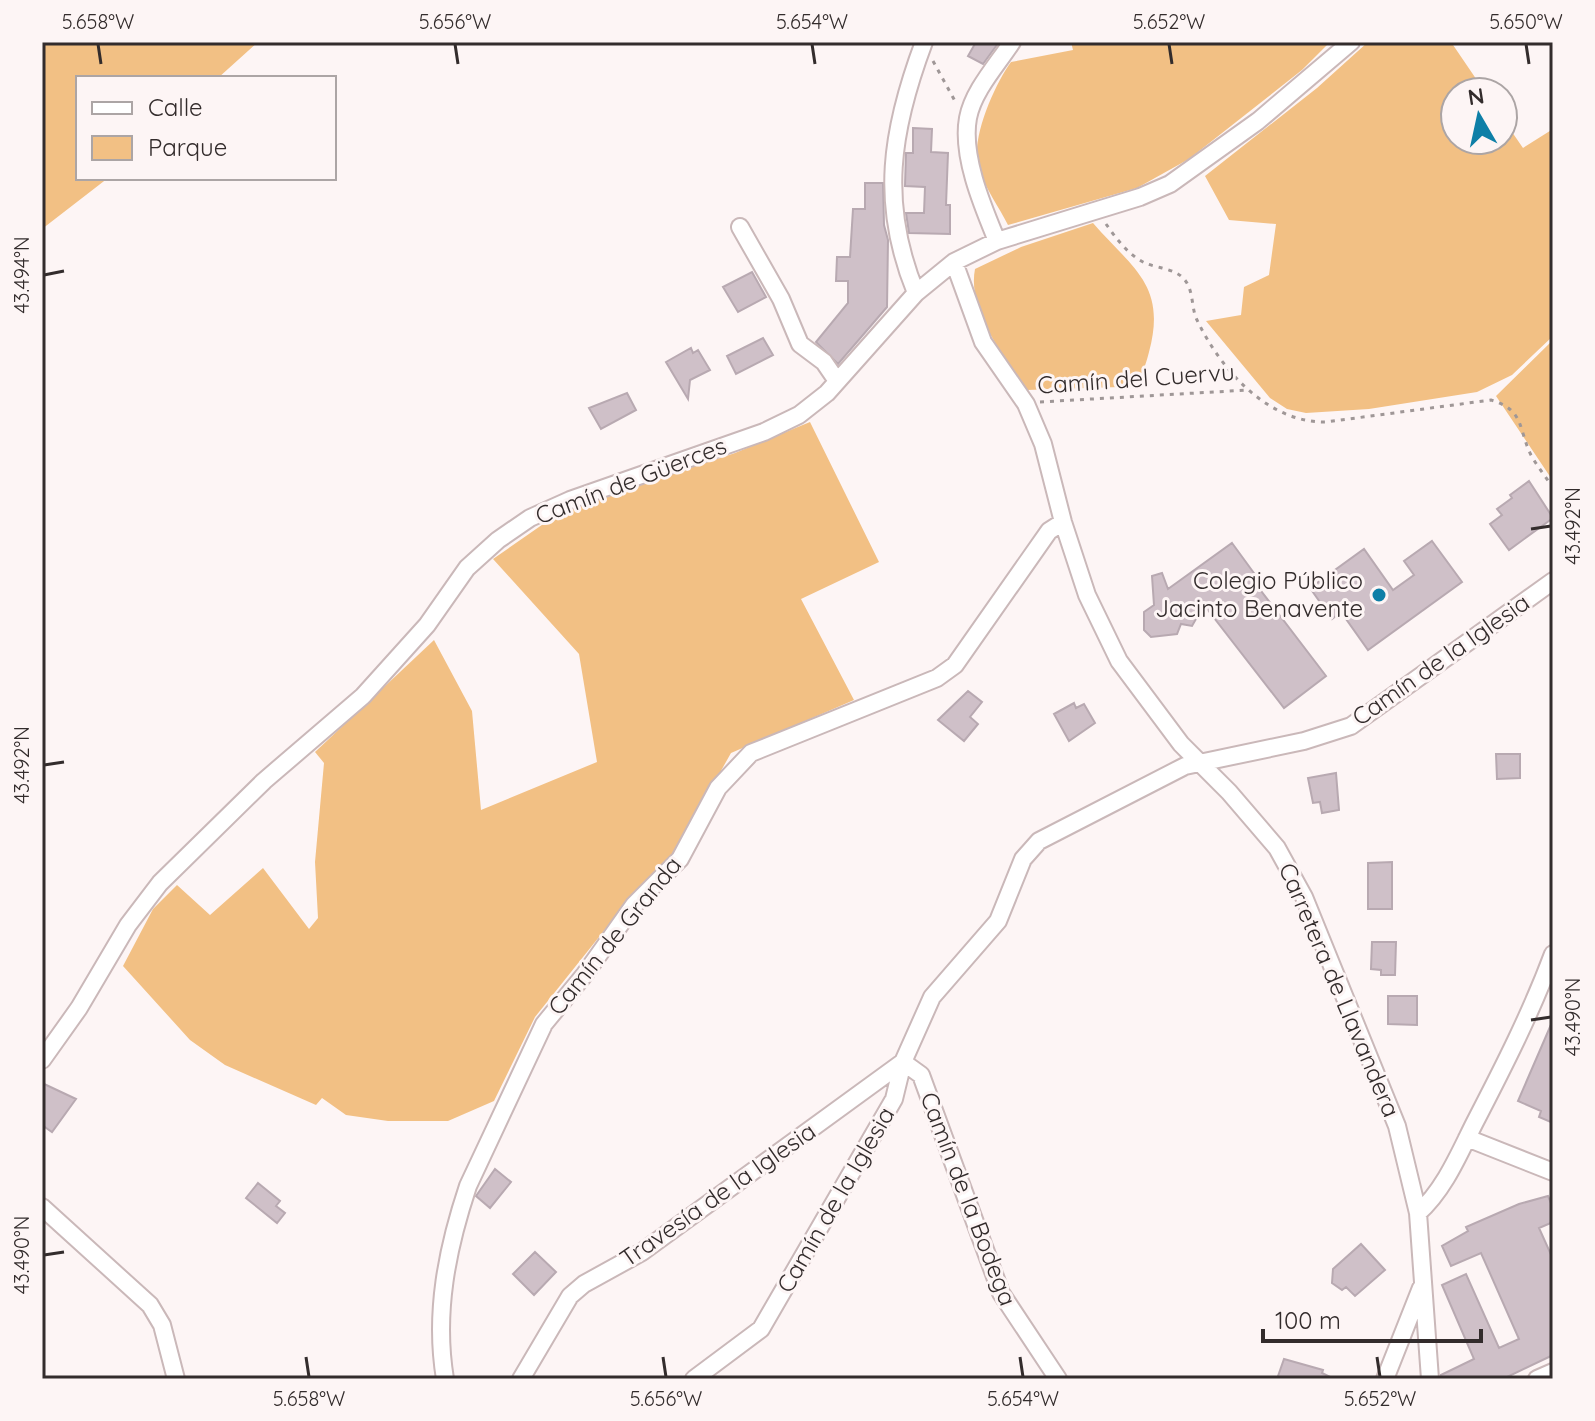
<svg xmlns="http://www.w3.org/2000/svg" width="1595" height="1421" viewBox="0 0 1595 1421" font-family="Quicksand,sans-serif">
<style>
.green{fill:#f2c084}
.building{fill:#cfc0c8;stroke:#b8a9b1;stroke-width:2}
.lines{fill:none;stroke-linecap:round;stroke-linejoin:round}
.minor-casing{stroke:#cab8b9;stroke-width:20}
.path{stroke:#9f9797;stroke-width:3;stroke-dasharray:4 6;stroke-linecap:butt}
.minor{stroke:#fff;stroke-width:16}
.ticks{fill:none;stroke:#332c2c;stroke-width:3}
.poi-dot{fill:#0e7fa7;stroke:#fdf5f5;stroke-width:3}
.labels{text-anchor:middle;stroke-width:6;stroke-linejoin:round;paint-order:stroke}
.street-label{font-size:24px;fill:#332c2c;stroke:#fdf5f5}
.poi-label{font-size:24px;fill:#332c2c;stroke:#fdf5f5;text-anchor:end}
.neatline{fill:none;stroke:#332c2c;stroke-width:3}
.ticks-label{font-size:20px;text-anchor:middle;fill:#332c2c}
</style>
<rect width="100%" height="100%" fill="#fdf5f5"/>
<!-- green -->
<path class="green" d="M42 42H258L218 78H78V178H108L42 229Z
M1071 42H1330L1302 70 1189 159 1137 188 1008 225C999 207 985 188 979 169 969 141 995 84 1011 62L1073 50Z
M1368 42H1451L1485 92H1455V140H1503V119L1523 148 1553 129V336L1512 375 1477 392 1369 409 1306 413 1287 409 1270 398 1206 321 1241 315 1244 287 1269 275 1276 224 1229 220 1205 176 1317 88Z
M1093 223C1133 269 1167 285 1149 352 1144 371 1141 382 1120 387L1027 390C1004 357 967 310 975 269L1021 247Z
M1553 340V481L1496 396Z
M810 422 879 562 801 599 854 700 731 753 673 856 627 902 535 1017 494 1101 448 1121H388L346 1115 322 1098 316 1105 225 1065 190 1040 123 966 153 909 177 885 210 915 263 868 309 929 318 918 315 862 324 763 315 752 434 640 472 711 481 810 597 762 579 654 493 559 562 511 735 453Z"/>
<!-- building -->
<path class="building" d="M976 42H999L983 64 968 56Z
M913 128 932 129 931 152 948 153 946 205H950V234L909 233 906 213H924L925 187 905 186 906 153H913Z
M865 183H883L884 225 888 240 887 307 838 364 816 342 848 303V281H836L837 257H850L853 209H865Z
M752 272 766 297 738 312 723 287Z
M763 338 773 355 736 374 727 356Z
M691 348 693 353 698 350 710 370 690 380 688 399 666 362Z
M627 393 636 410 601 429 589 408Z
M1529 481 1553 518 1509 550 1490 524 1502 515 1497 509 1512 498 1510 495Z
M1432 541 1462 582 1368 650 1341 612 1332 619 1310 588 1364 549 1393 590 1414 575 1404 561Z
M1232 543 1259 580 1255 583 1326 676 1284 708 1204 605 1192 626 1181 624 1177 634 1151 637 1144 630V612L1154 605 1152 576 1162 573 1168 589Z
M968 691 982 702 970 717 978 724 964 741 938 720Z
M1074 703 1076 708 1084 704 1095 723 1069 741 1054 714Z
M1496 754H1520V778L1497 779Z
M1336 773 1339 810 1322 813 1320 802 1313 803 1308 778Z
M1392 862V909H1368V863Z
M1372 942H1396L1395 975H1381V970L1371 969Z
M1388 996H1417V1025L1388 1024Z
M1553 1020V1123L1539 1117 1541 1111 1518 1101Z
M42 1083 76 1099 52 1132 42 1125Z
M495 1169 511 1182 490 1208 476 1196Z
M258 1183 280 1201 276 1206 285 1213 277 1223 246 1198Z
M1548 1196 1553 1208V1222L1539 1228 1553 1259V1355L1503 1379H1441V1375L1474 1359 1442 1285 1466 1274 1499 1348 1519 1339 1481 1253 1451 1266 1442 1246 1468 1231 1466 1227 1519 1204Z
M1361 1244 1385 1270 1355 1296 1346 1287 1342 1290 1332 1283 1333 1269Z
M535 1252 556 1272 534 1295 513 1274Z
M1284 1359 1323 1370 1322 1373 1334 1379H1277Z"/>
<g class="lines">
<defs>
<path id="minor" d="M740 227 781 299 800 344 824 362 837 381
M997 241C983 207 961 156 968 118 973 91 997 65 1012 42
M954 262 983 342 1026 404 1043 444 1063 522 1087 595 1119 661 1181 744 1229 792 1277 848 1304 897 1397 1126 1418 1213 1430 1379
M916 293C879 203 891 130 924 42
M42 1060 79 1008 128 925 160 883 264 781 363 696 427 625 467 568 498 540 530 518 570 500 764 432 799 415 827 393 916 293 954 262 997 241 1140 197 1170 184 1258 121 1351 42
M903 1062 921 1075 1001 1293 1058 1379
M1467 1138 1553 1172
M42 1207 150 1305 162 1325 176 1379
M1418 1213C1444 1190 1459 1154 1474 1124 1503 1068 1531 1013 1553 954
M445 1379C434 1313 447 1249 468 1186L544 1024 585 974 634 905 680 859 718 788 751 753 937 678 955 665 1049 531 1063 522
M521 1379 570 1296 584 1284 642 1252 903 1062
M694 1379 761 1329 894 1099 903 1062 932 997 998 921 1023 859 1039 841 1185 766 1304 741 1351 726 1553 581
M1385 1379 1421 1288
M1537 1379 1553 1372"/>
</defs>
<!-- minor casing -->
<use href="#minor" class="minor-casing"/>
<!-- path -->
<path class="path" d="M933 61 956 103
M1106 224C1116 238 1128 255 1145 263 1157 268 1176 269 1184 279 1194 290 1191 308 1197 320 1221 370 1268 423 1326 422L1491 400C1525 410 1518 429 1531 455 1537 466 1546 477 1553 488
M1040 402 1248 390"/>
<!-- minor -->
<use href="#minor" class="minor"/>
</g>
<!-- ticks -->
<path class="ticks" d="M98 44 101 64M455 44 458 64M812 44 815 64M1169 44 1172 64M1526 44 1529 64M44 275 64 271M1531 529 1551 526M44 765 64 762M1531 1020 1551 1017M44 1255 64 1252M306 1357 309 1377M663 1357 666 1377M1020 1357 1023 1377M1377 1357 1380 1377"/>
<!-- markers -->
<circle class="poi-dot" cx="1379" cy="595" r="8"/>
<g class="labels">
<!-- street labels -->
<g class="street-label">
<text transform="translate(1136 379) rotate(-4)" y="8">Camín del Cuervu</text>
<text transform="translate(631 481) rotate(-21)" y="8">Camín de Güerces</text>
<text transform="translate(1441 660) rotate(-35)" y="8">Camín de la Iglesia</text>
<text transform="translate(615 936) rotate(-51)" y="8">Camín de Granda</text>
<text transform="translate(1339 990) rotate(67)" y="8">Carretera de Llavandera</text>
<text transform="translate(718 1195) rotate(-35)" y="8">Travesía de la Iglesia</text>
<text transform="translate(968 1199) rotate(69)" y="8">Camín de la Bodega</text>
<text transform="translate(836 1200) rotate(-60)" y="8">Camín de la Iglesia</text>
</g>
<!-- poi labels -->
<g class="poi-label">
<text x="1363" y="589">Colegio Público<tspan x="1363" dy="28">Jacinto Benavente</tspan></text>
</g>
</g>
<!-- border -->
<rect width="1595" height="1421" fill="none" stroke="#fdf5f5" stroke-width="88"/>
<!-- legend -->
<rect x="76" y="76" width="260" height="104" fill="#fdf5f5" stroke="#aca5a5" stroke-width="2"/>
<rect x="92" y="102" width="40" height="12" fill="#ffffff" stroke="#aca5a5" stroke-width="2"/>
<text x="148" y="116" font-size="24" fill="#332c2c">Calle</text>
<rect x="92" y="136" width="40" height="24" fill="#f2c084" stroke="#aca5a5" stroke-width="2"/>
<text x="148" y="156" font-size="24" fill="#332c2c">Parque</text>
<!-- north arrow -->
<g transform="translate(1479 116) rotate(351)"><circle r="38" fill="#fdf5f5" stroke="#aca5a5" stroke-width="2"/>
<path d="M0-6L14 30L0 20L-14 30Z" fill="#0e7fa7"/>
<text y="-12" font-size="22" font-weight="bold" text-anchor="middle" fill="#332c2c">N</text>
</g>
<!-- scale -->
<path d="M1263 1329v12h218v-12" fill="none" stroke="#332c2c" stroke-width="4"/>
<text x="1275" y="1329" font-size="24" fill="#332c2c" stroke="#fdf5f5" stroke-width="6" paint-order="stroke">100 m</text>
<rect x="44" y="44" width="1507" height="1333" class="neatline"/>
<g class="ticks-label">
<text x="98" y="29">5.658°W</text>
<text x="455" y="29">5.656°W</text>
<text x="812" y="29">5.654°W</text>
<text x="1169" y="29">5.652°W</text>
<text x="1526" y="29">5.650°W</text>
<text transform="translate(22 275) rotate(-90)" y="7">43.494°N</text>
<text transform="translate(1573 526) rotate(-90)" y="7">43.492°N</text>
<text transform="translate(22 765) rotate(-90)" y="7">43.492°N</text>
<text transform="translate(1573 1017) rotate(-90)" y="7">43.490°N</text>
<text transform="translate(22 1255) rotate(-90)" y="7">43.490°N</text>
<text x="309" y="1406">5.658°W</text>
<text x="666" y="1406">5.656°W</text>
<text x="1023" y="1406">5.654°W</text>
<text x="1380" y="1406">5.652°W</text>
</g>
</svg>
